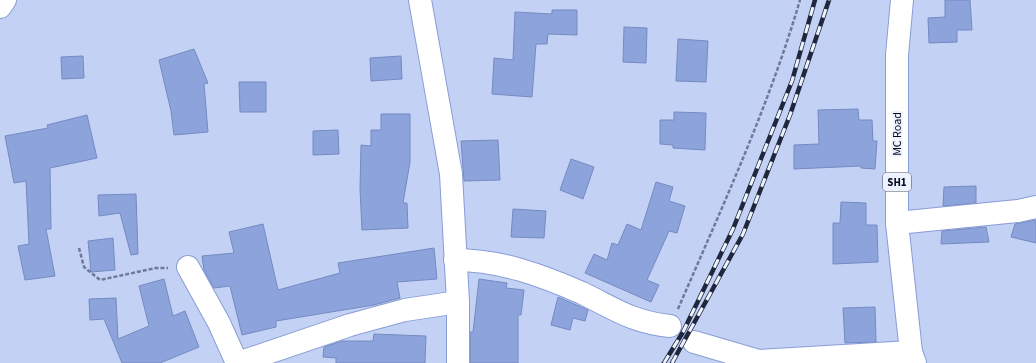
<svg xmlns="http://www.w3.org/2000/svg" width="1036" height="363" viewBox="0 0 1036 363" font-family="'Source Sans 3',sans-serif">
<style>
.building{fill:#8da3db;stroke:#758ac1}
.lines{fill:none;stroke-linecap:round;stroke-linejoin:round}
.minor-casing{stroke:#879dd5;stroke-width:24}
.tertiary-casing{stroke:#879dd5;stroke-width:24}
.primary-casing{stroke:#879dd5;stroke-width:24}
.path{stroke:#707a97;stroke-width:2.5;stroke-dasharray:4 2;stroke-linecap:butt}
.minor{stroke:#fff;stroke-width:22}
.tertiary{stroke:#fff;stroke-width:22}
.primary{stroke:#fff;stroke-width:22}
.rail-casing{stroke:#20273d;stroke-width:4.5}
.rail{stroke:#edf2ff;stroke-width:3;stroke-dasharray:9;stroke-linecap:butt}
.labels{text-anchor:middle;stroke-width:4;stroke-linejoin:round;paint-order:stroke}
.shield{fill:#edf2ff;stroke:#4d5264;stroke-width:1}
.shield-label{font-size:11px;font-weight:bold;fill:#080e22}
.street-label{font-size:12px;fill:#080e22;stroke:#edf2ff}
</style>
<rect width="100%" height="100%" fill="#c3d1f5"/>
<!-- building -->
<path class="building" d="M945 0H970L972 30H957V42L929 43 928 18 945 17Z
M552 10H577V35L548 34 547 44H536L532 97 492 94 494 58 513 60 515 12 552 14Z
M624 27 647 28 646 63 623 62Z
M678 39 708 41 706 82 676 81Z
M194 49 208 83 204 84 208 132 174 135 171 111 159 60Z
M83 56 84 78 62 79 61 57Z
M401 56 402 79 371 81 370 58Z
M239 82H266V112H240Z
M858 109 859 120H872L873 141H877L875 169 861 168V166L794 169V145L819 144 818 110Z
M674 112 706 113 705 150 673 148V145L660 144V120H674Z
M381 114H410V162L403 203H407L408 228 362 230 360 189 361 145 371 146V130H381Z
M87 115 97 158 50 168 51 229H46L55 276 25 280 18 246 29 244 26 181 14 183 5 136 48 128 47 125Z
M338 130 339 154 313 155V131Z
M498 140 500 180 464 181 461 141Z
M571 159 594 167 583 199 560 190Z
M656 182 673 187 669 201 685 206 677 233 669 231 647 280 659 285 651 302 585 273 594 254 607 260 612 243 618 245 627 224 641 230Z
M976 186V203L943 206 944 187Z
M136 194 138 254 131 255 120 213 99 216 98 195Z
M841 202 866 203V225H877L878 262 833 264V223H840Z
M513 209 546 211 544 238 511 237Z
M1036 220V243L1011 237 1015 224Z
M263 224 278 290 340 273 338 263 434 248 437 279 397 282 400 298 374 305 276 321V327L242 335 230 286 214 288 204 270 202 256 234 253 229 232Z
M986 227 989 242 941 244 942 231Z
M113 238 115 270 91 272 88 241Z
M164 279 173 316 185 311 199 347 160 363H122L104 319 90 320 89 299 116 298 118 339 149 326 139 286Z
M479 279 507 283 506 288 524 290 521 315H518V363H470V332H473Z
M558 297 588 310 585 321 573 318 570 330 551 325Z
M875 307 876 342 845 343 843 308Z
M374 334 426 336 425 363H336V358L323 357 324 347 342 341H373Z"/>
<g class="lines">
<defs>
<path id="minor" d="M0 7 5 0
M897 223 1018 211 1036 207
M455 260C500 260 541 275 582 293 615 309 632 322 670 326
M188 267 219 323 237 363
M694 342 759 361 911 352
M238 363 350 325 405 310 458 302"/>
<path id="tertiary" d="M420 0 451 174 458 302V363"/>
<path id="primary" d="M902 0 897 55V223L911 352 915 363"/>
</defs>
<!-- minor casing -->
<use href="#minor" class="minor-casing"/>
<!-- tertiary casing -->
<use href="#tertiary" class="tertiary-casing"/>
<!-- primary casing -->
<use href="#primary" class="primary-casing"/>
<!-- path -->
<path class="path" d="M79 248 84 267 100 280 156 268H168
M678 309C722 207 769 106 800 0"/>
<!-- minor -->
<use href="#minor" class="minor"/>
<!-- tertiary -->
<use href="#tertiary" class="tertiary"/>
<!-- primary -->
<use href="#primary" class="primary"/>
<defs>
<path id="rail" d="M664 363 683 332 733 229 792 81 815 0
M672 363 743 234 790 115 829 0"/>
</defs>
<!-- rail casing -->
<use href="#rail" class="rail-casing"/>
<!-- rail -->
<use href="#rail" class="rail"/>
</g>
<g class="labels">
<!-- shield labels -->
<rect class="shield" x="883" y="173" width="28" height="18" rx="3"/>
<g class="shield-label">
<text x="897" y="186">SH1</text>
</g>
<!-- street labels -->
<g class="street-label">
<text transform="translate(897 134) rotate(-90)" y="4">MC Road</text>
</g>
</g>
</svg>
